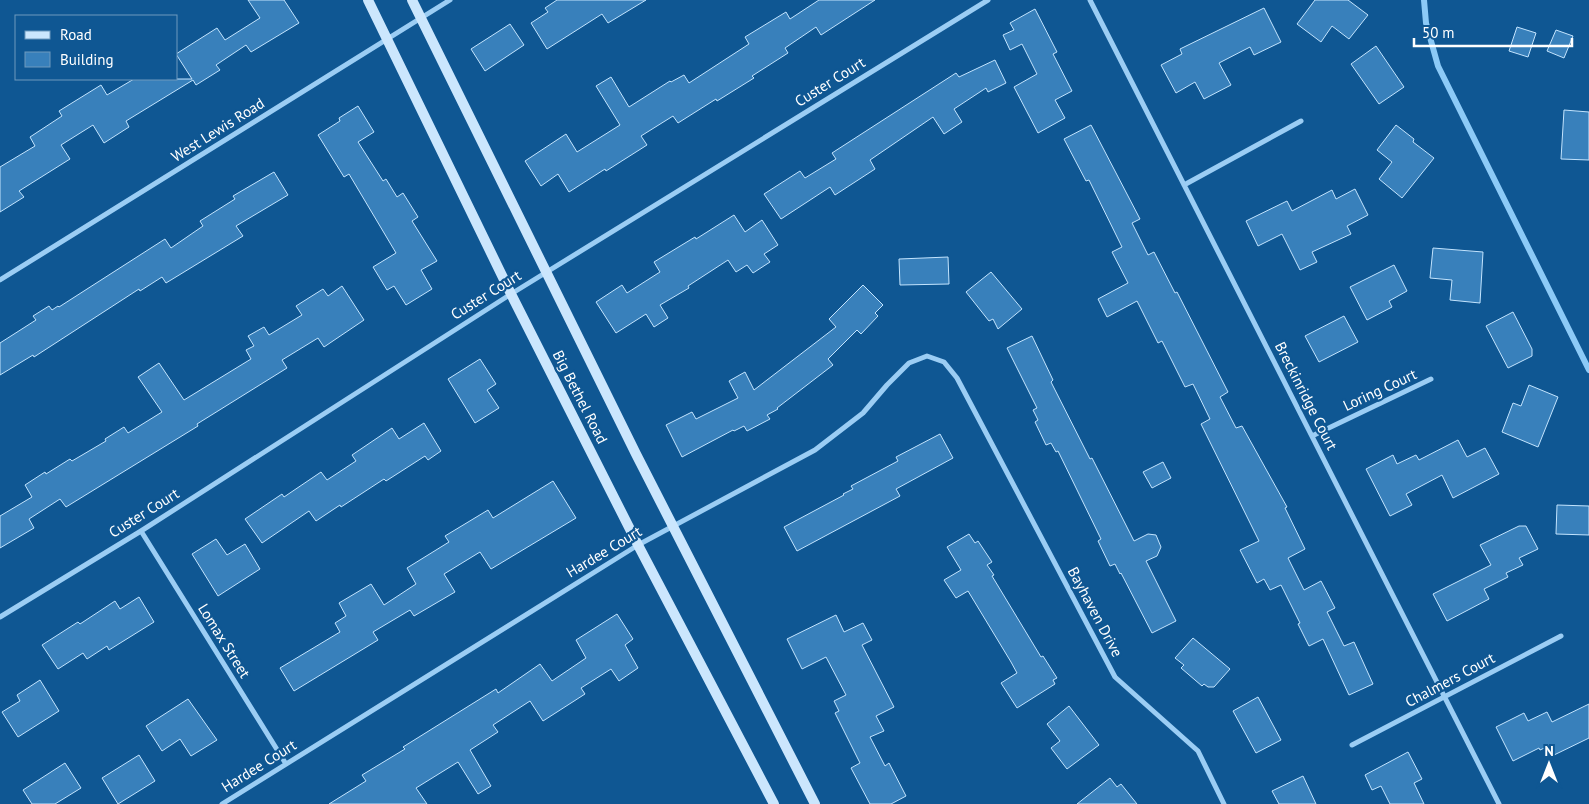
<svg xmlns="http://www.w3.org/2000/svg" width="1589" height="804" viewBox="0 0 1589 804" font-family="'PT Sans',sans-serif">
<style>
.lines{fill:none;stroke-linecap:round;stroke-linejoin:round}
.stream{stroke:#8ccaf7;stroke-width:6}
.building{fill:#3880bb;stroke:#c3e4fe}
.street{stroke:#9bcdf4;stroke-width:5}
.secondary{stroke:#cbe6fd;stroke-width:10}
.labels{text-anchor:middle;stroke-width:4.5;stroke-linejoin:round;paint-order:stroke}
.street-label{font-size:15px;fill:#fff;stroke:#0f5793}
</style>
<rect width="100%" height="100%" fill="#0f5793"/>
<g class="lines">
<!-- stream -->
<path class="stream" d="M1424 0 1426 23 1438 66 1589 370"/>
</g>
<!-- building -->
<path class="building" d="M248 0H284L299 23 251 52 246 45 216 65 220 70 196 85 193 80 126 121 129 127 104 143 93 125 61 145 70 159 19 191 24 197 0 212V167L35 146 30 137 62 116 59 111 101 85 107 95 134 79H192L176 54 217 28 225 40 260 18Z
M557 0H646L608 23 602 14 547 49 531 23 548 12 545 8Z
M819 0H875L821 35 816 27 785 48 788 53 752 76 754 78 717 101 716 99 678 123 673 116 641 136 647 145 606 171 605 169 569 192 558 174 541 186 525 161 566 134 577 152 620 125 596 86 611 77 629 107 670 81 671 82 684 75 689 83 749 44 745 37 786 12 790 19Z
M1315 0H1348L1368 15 1349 39 1332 26 1321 42 1297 24Z
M1264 8 1281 42 1254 55 1250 47 1219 63 1231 85 1204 99 1195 82 1176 93 1161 65 1182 54 1180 49Z
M1035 9 1057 52 1053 54 1072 91 1055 100 1065 118 1038 133 1014 87 1037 74 1022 44 1010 50 1003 35 1014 30 1010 23Z
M510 24 524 45 485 71 471 49Z
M1517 27 1536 33 1528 57 1509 51Z
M1556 30 1573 36 1564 58 1547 51Z
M1376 46 1404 87 1379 104 1351 64Z
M995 60 1006 83 988 92 986 88 954 109 962 122 944 134 933 117 870 160 875 169 835 195 830 187 781 219 764 194 800 171 805 178 836 159 832 153 956 73 959 77Z
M358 106 374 132 358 142 383 181 386 179 397 197 403 193 418 217 412 221 437 261 421 270 432 289 406 305 394 286 387 290 373 267 396 253 349 174 344 177 318 135 340 121 339 118Z
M1564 110 1589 112V160L1561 159Z
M1091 125 1140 219 1132 223 1148 255 1154 252 1175 293 1177 292 1228 392 1220 397 1236 428 1242 426 1287 507 1285 508 1305 549 1288 558 1304 590 1321 581 1335 608 1327 612 1344 646 1354 642 1373 684 1349 695 1323 639 1309 646 1298 624 1300 623 1281 585 1270 590 1264 579 1257 583 1240 550 1259 541 1201 424 1210 419 1193 384 1185 387 1162 341 1158 343 1137 301 1107 317 1098 299 1128 283 1112 252 1122 247 1089 180 1086 181 1064 139Z
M1396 125 1414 139 1413 142 1434 158 1402 198 1379 179 1392 162 1377 150Z
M274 172 288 195 236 226 243 236 166 283 162 277 140 291 139 289 34 357 33 355 0 375V343L36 320 33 316 49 306 52 310 58 306 59 307 165 239 171 248 203 226 200 221 235 199 233 196Z
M1355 189 1368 215 1347 226 1351 234 1312 252 1317 262 1300 270 1282 234 1258 246 1246 221 1287 201 1292 211 1332 190 1336 199Z
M734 215 745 232 762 220 778 245 764 254 770 262 753 273 747 265 736 272 728 260 688 286 689 288 660 305 668 318 654 327 646 314 616 333 596 302 622 285 627 293 660 272 654 262 695 237 696 239Z
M1433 248 1483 252 1480 303 1450 300 1452 280 1430 278Z
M948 257 949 284 900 285 899 259Z
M1394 265 1407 291 1389 301 1392 307 1367 320 1350 287Z
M991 272 1022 309 998 329 993 319 989 321 966 292Z
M863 285 883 305 875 313 878 316 861 334 857 330 828 359 833 365 777 408 778 409 767 415 770 419 747 431 744 426 734 431 733 430 682 457 666 425 692 412 696 419 738 398 729 381 745 372 754 390 836 327 829 319Z
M342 286 364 320 324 347 318 338 282 360 287 368 197 424 198 426 66 507 60 499 29 519 34 528 0 548V516L32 497 25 485 45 472 46 474 70 459 72 461 106 441 105 439 124 427 128 433 162 412 138 377 159 363 184 400 251 359 246 350 254 346 248 336 264 327 269 335 302 315 296 306 323 289 328 296Z
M1513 312 1532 349V356L1508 368 1486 326Z
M1344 316 1358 342 1319 362 1305 336Z
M1032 336 1053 380 1051 382 1090 459 1092 458 1134 541 1148 534 1156 535 1161 547 1157 556 1146 561 1176 621 1152 633 1121 573 1120 574 1115 564 1110 566 1098 541 1101 539 1058 451 1056 452 1051 443 1046 445 1035 422 1038 420 1033 410 1037 408 1007 348Z
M480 359 496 384 487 390 499 408 475 423 448 379Z
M1529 385 1558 397 1538 447 1502 432 1513 403 1521 406Z
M424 423 441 451 428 460 425 456 386 481 384 479 341 507 340 505 316 521 309 511 262 543 245 519 282 494 284 497 321 472 327 480 356 461 352 455 392 428 399 439Z
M940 434 953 458 896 489 900 496 797 551 784 527 844 495 843 494 853 489 851 486 898 461 896 457Z
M1458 440 1467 457 1485 448 1499 474 1453 498 1442 475 1406 494 1412 505 1390 516 1366 469 1393 455 1397 464 1416 455 1419 460Z
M1163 462 1171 478 1152 488 1143 472Z
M553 481 576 518 491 569 480 552 444 574 455 592 414 616 410 610 373 632 378 640 294 691 280 668 340 632 335 623 346 616 339 603 371 584 384 605 416 584 407 568 449 542 445 536 488 510 493 518Z
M1557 505 1589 506V535L1556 534Z
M1519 526H1526L1538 549 1519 558 1523 565 1506 573 1508 577 1484 589 1489 599 1447 621 1433 594 1491 565 1480 545Z
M969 534 975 543 978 541 992 562 987 565 994 575 992 576 1041 657 1043 656 1057 678 1053 680 1055 684 1017 708 1001 683 1017 673 1011 662 968 591 956 598 944 580 961 570 947 547Z
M216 539 227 555 245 544 260 569 218 596 192 554Z
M139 597 154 622 109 650 107 646 87 659 83 653 58 669 42 645 78 622 80 624 115 601 120 609Z
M617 614 633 639 625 645 638 668 619 681 611 669 581 688 585 694 543 721 530 701 493 725 498 732 470 750 491 786 478 794 458 762 416 788 427 804H329L366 781 362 775 405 749 403 747 496 689 498 693 540 664 552 681 586 658 576 640Z
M836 615 844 632 863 623 872 640 862 645 894 707 876 716 884 731 870 737 885 766 889 763 906 796 891 804H870L851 768 860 763 835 713 839 711 834 701 846 695 826 657 802 669 787 639Z
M1193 638 1230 669 1214 687H1208L1204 684 1202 686 1181 668 1184 665 1175 658Z
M40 680 59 711 18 737 2 712 20 701 17 695Z
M1258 697 1281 740 1256 753 1233 711Z
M188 699 217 740 191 756 180 739 162 751 146 726Z
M1589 704V738L1554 755 1549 746 1540 750 1539 748 1513 761 1496 727 1524 713 1528 721 1547 712 1552 722Z
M1069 706 1099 745 1067 769 1051 748 1060 741 1047 724Z
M1408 752 1422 779 1414 783 1424 804H1390L1381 786 1372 790 1365 775Z
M139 755 155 781 118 804 102 778Z
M65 763 81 788 55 804H32L23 790Z
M1303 776 1316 804H1279L1272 791Z
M1110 778 1117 787 1121 784 1137 804H1077Z"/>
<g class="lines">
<!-- street -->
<path class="street" d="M1090 0 1499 804
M1184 185 1301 121
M0 280 450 0
M1312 436 1431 379
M141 531 286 764
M0 617 141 531 511 294 988 0
M1352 745 1561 636
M222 804 638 545 815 450 863 413 887 385 909 363 927 356 944 362 957 378 1115 677 1198 751 1224 804"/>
<!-- secondary -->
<path class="secondary" d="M368 0 511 294 638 545 774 804
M412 0 636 454 815 804"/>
</g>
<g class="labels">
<!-- street labels -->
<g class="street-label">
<text transform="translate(830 82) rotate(-32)" y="5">Custer Court</text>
<text transform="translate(218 130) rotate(-32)" y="5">West Lewis Road</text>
<text transform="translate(486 295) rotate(-32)" y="5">Custer Court</text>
<text transform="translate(1380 390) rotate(-25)" y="5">Loring Court</text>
<text transform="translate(1306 396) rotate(63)" y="5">Breckinridge Court</text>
<text transform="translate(580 397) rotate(63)" y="5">Big Bethel Road</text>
<text transform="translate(144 513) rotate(-32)" y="5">Custer Court</text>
<text transform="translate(604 552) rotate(-31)" y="5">Hardee Court</text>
<text transform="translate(1095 612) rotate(62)" y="5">Bayhaven Drive</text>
<text transform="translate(224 641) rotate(58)" y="5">Lomax Street</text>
<text transform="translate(1450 680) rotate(-28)" y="5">Chalmers Court</text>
<text transform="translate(259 766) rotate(-32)" y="5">Hardee Court</text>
</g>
</g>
<!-- legend -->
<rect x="15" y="15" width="162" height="65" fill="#0f5793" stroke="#6f9abe"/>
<rect x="25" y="31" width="25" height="8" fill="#cbe6fd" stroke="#6f9abe"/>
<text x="60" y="40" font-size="15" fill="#ffffff">Road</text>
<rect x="25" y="52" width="25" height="15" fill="#3880bb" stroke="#6f9abe"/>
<text x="60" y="65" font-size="15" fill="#ffffff">Building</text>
<!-- north arrow -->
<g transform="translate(1549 764)" stroke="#0f5793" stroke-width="4" paint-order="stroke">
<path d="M0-4L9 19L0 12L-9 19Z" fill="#ffffff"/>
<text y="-8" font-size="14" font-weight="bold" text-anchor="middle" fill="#ffffff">N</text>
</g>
<!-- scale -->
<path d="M1414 38v8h158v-8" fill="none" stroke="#ffffff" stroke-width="2.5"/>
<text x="1422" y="38" font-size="15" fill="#ffffff" stroke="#0f5793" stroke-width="4" paint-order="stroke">50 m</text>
</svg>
